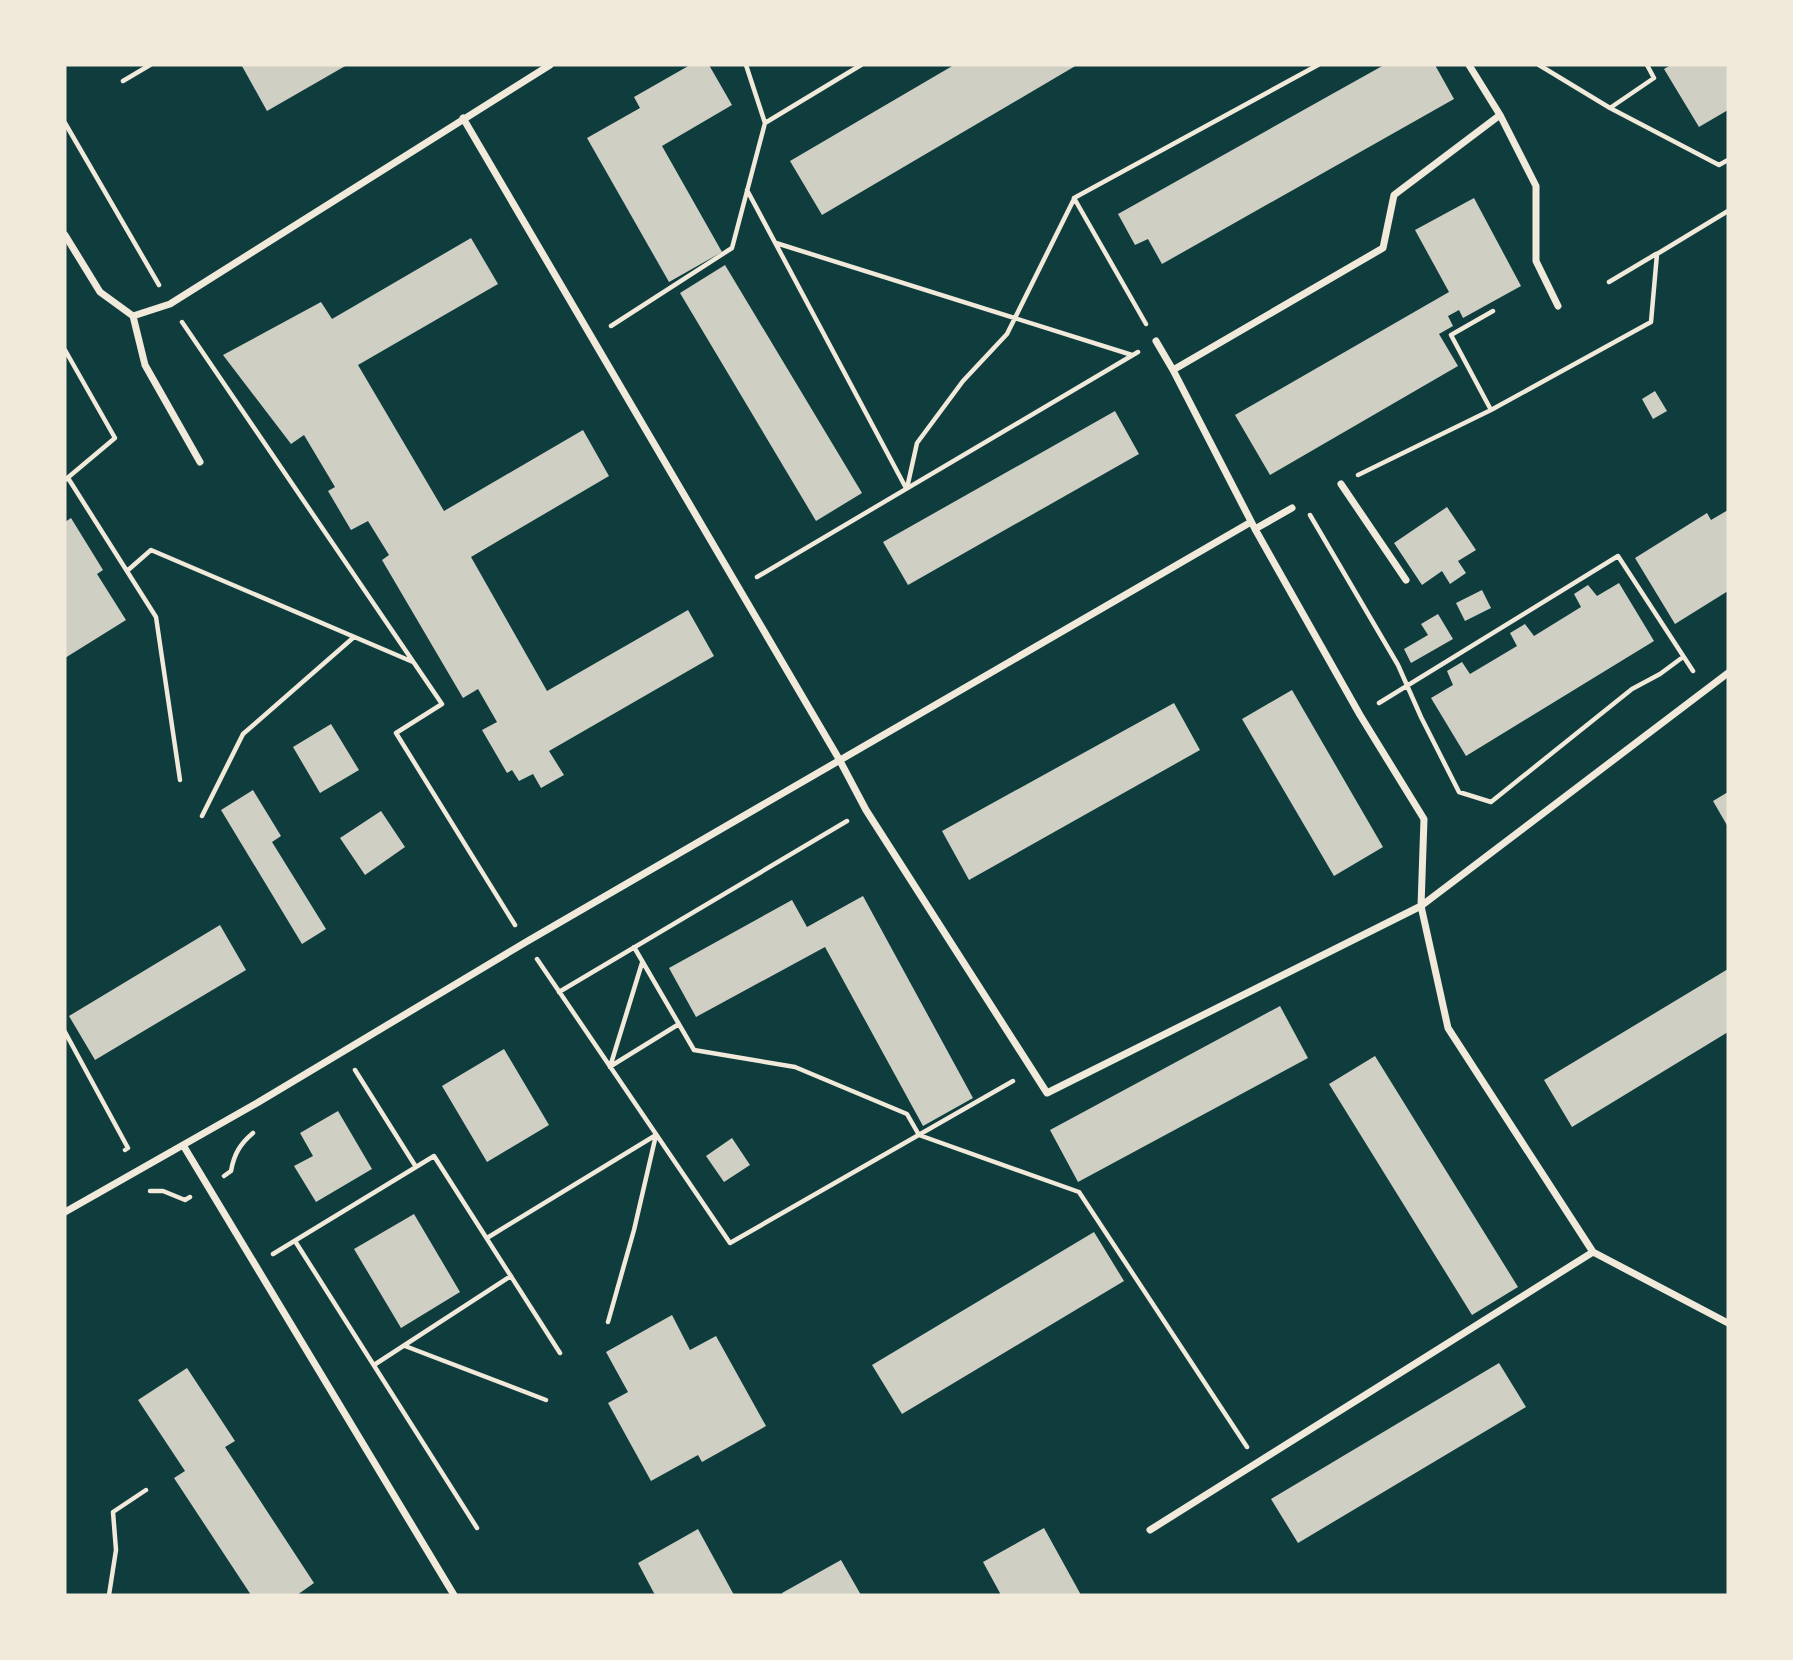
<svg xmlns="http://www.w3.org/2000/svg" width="1793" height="1660" viewBox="0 0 1793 1660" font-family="'DejaVu Sans',sans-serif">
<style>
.building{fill:#cfcfc3}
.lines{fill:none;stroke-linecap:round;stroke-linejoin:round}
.path{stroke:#f1e9da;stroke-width:4.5}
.minor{stroke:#f1e9da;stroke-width:7}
</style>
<rect width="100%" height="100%" fill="#0f3d3e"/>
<!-- building -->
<path class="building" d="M244 65H347L267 111 242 66Z
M690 65H709L732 105 662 146 722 252 669 282 587 138 640 108 634 97Z
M954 65H1077L822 215 790 161Z
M1384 65H1435L1454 99 1162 264 1148 239 1135 245 1118 214Z
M1671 65H1728V110L1699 127 1664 69Z
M1474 198 1521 286 1463 318 1459 310 1448 316 1453 326 1439 334 1458 366 1270 475 1235 415 1449 292 1415 230Z
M471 238 498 284 358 365 444 511 583 430 609 476 471 557 547 691 688 610 714 656 549 751 564 775 541 788 533 774 519 781 512 770 507 773 482 730 497 722 478 689 463 698 382 560 389 555 368 521 351 530 328 491 335 487 304 435 291 444 223 355 321 302 332 319Z
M725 265 862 493 816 521 680 293Z
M1655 391 1667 411 1653 419 1642 399Z
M1115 411 1139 454 908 585 883 542Z
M1447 507 1476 550 1458 561 1466 573 1450 584 1442 571 1422 585 1394 543Z
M1728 510V591L1675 624 1635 558 1707 513 1711 520Z
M71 518 103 570 97 574 126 620 65 658V522Z
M1619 583 1654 641 1466 756 1431 698 1453 685 1447 671 1462 662 1470 674 1517 646 1510 633 1525 624 1534 636 1581 607 1574 594 1588 585 1597 596Z
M1482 590 1491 608 1465 621 1456 603Z
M1438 614 1453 639 1411 663 1404 649 1428 635 1421 624Z
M1292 690 1383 847 1334 876 1242 719Z
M1174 703 1200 750 969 880 942 831Z
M331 724 359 770 320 793 293 747Z
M253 790 281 836 272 842 326 929 302 944 221 810Z
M1728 792V827L1713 801Z
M381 811 405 847 365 875 340 838Z
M863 896 973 1098 923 1126 825 947 696 1017 669 968 792 900 807 927Z
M220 925 246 970 95 1060 69 1016Z
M1728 969V1032L1572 1127 1544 1080Z
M1280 1006 1308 1058 1078 1182 1050 1130Z
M504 1049 549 1125 487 1162 442 1086Z
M1375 1056 1518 1287 1472 1315 1329 1084Z
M338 1111 372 1169 316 1202 294 1166 313 1156 300 1133Z
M732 1138 750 1165 724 1182 706 1156Z
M414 1214 460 1292 401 1328 354 1249Z
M1094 1232 1124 1281 902 1414 872 1365Z
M672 1315 690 1350 716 1336 766 1426 702 1462 698 1455 651 1481 608 1403 628 1392 606 1352Z
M1499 1363 1526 1407 1298 1543 1271 1499Z
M187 1368 235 1441 225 1447 314 1583 297 1595H251L174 1478 185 1471 138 1400Z
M1044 1528 1081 1595H1001L983 1562Z
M698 1529 734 1595H655L638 1563Z
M841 1560 861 1595H783L782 1593Z"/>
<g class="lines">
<!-- path -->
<path class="path" d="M1539 65 1610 108 1654 78 1647 65
M123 81 150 65
M1610 108 1719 165 1728 160
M65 123 159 285
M765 123 861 65
M747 190 906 488
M776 243 1132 355
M1609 282 1656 254
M182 322 442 704 396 733 515 925
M1146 324 1074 198 1318 65
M611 326 732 248 765 123 746 65
M65 350 115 438 65 480
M1491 410 1451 335 1493 311
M1358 475 1491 410 1651 322 1657 254 1728 211
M68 478 156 617 180 780
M907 488 917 443 963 381 1007 334 1074 199
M1310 515 1398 665 1421 717 1459 792 1491 802 1632 689 1660 674 1683 657
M127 571 151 550 413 662
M757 577 1138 352
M1379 703 1618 556 1693 671
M202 816 243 734 354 637
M634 947 694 1050 795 1067 907 1114 919 1135 1079 1192 1247 1447
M537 959 730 1243 1013 1081
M559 992 847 821
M65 1032 128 1148 125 1150
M611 1066 679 1024
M610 1067 642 963
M416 1167 434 1156 560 1353
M224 1176 231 1171C234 1154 240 1144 253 1133
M150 1191H163L185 1200 190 1197
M487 1238 656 1135
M295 1241 477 1528
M273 1254 416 1167 355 1070
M608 1322 634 1230 656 1135
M405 1346 546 1400
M374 1365 511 1276
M109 1595 116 1550 113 1512 146 1490"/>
<!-- minor -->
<path class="minor" d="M1469 65 1500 115 1394 195 1383 248 1173 370 1255 529 1360 715 1424 819 1421 906 1448 1028 1593 1252 1728 1323
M1500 115 1536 186V261L1558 306
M463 118 839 759 866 810 1047 1093 1421 906 1728 673
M65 235 100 292 133 316 145 365 200 462
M133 316 170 304 550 65
M1156 341 1173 370
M1341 484 1406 580
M1255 529 1292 508
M183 1145 454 1595
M65 1212 257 1103 526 942 1251 522
M1150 1530 1593 1252"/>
</g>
<!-- border -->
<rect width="1793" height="1660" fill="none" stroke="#f1e9da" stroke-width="133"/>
</svg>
